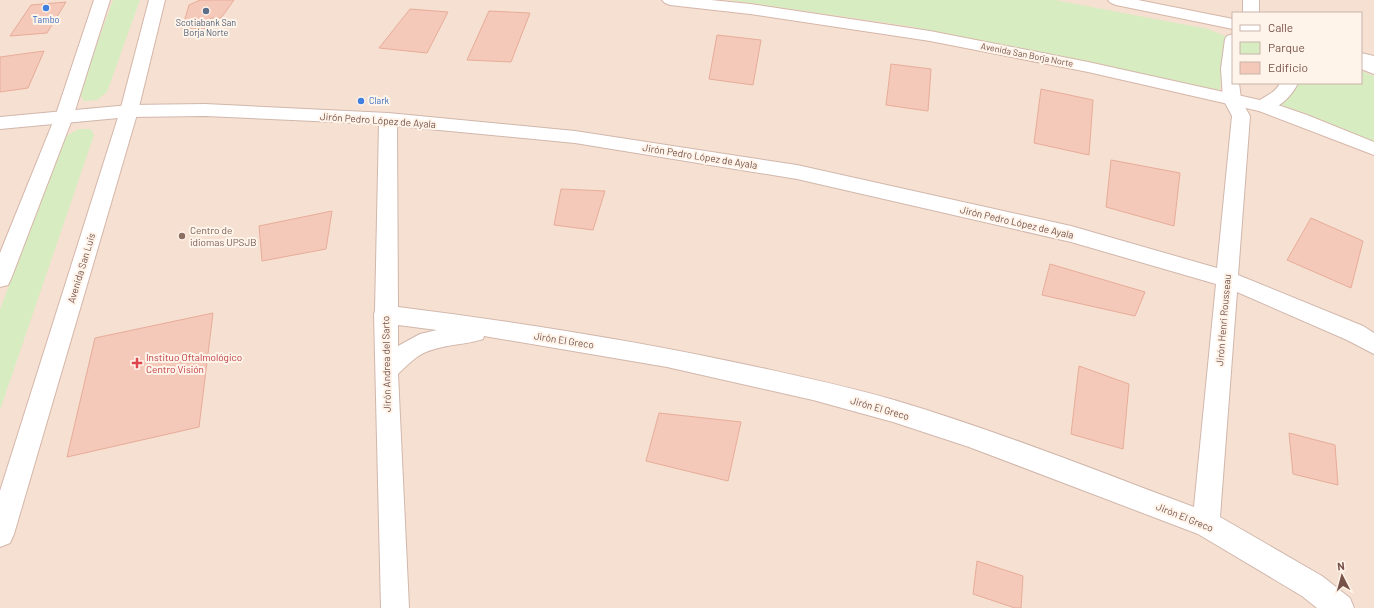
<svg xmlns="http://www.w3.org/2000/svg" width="1374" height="608" viewBox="0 0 1374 608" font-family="Barlow,sans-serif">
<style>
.residential{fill:#f5e0d1;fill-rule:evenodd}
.green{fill:#d8ecc1}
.building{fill:#f4c9b9;stroke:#e8ac99}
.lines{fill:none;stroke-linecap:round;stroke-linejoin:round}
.minor-casing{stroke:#d1b7ac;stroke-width:2}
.tertiary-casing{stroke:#d1b7ac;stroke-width:2}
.secondary-casing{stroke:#d5b6a9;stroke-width:2}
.minor{fill:#fff;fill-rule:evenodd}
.tertiary{fill:#fff;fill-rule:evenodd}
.secondary{fill:#fff;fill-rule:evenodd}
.shop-dot{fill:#3f7fe0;stroke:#fff4ea;stroke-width:1.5}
.service-dot{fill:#5c6f8a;stroke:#fff4ea;stroke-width:1.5}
.education-dot{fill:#8d6e63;stroke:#fff4ea;stroke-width:1.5}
.health-dot{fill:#e0444e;stroke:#fff4ea;stroke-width:1.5}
.labels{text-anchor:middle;stroke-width:4;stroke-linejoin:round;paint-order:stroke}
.far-shop-label{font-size:9px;fill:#366cbe;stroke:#fff4ea}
.far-service-label{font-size:9px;fill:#4e5e75;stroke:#fff4ea}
.far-street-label{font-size:9px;fill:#775248;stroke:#fff4ea}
.street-label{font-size:10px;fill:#775248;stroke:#fff4ea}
.education-label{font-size:10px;fill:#785e54;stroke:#fff4ea;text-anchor:start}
.health-label{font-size:10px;fill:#be3a42;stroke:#fff4ea;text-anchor:start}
</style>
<rect width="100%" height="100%" fill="#fdefe3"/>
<!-- residential -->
<path class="residential" d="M0 0H1374V608H0ZM1233 13H1361V83H1233Z"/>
<!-- green -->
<path class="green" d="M113 0H140L107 92 97 100 84 101 79 93Z
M729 0H1055L1208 29 1225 36 1220 90 908 26Z
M1361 71 1374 76V142L1281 105 1280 83H1361Z
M79 129H91L94 135 0 410V309L66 136Z"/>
<!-- building -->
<path class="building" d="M200 0H234L221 18H211L204 29H182L189 5Z
M66 2 47 33 10 36 31 5Z
M410 9 448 12 427 53 379 48Z
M489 11 530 13 511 62 467 60Z
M717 35 761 40 753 85 709 79Z
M44 51 28 88 0 92V57Z
M891 64 931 69 928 111 886 105Z
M1041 89 1093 100 1089 155 1034 143Z
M1111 160 1180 173 1174 226 1106 207Z
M561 189 605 191 593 230 554 225Z
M332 211 326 249 262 261 259 226Z
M1311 218 1363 241 1351 288 1287 260Z
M1050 264 1145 292 1135 316 1042 295Z
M213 313 199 427 67 457 95 338Z
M1079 366 1129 384 1123 449 1071 434Z
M659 413 741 422 728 481 646 461Z
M1289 433 1335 445 1338 485 1293 474Z
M977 561 1023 576 1021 608H1015L973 594Z"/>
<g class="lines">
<defs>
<path id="minor" d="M1232 93 1238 95 1250 116 1238 275 1363 326 1374 333V354L1347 340 1237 292 1220 517 1322 576 1350 598 1354 608H1317L1302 596 1198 534 969 447 893 422 813 400 667 367 484 336 483 339C462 346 436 344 417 357 410 362 404 368 398 374L409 608H381L374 314 375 311 379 124 205 116 129 117 0 129V117L129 105 205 104 388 113 575 131 797 165 1071 226 1217 268 1232 116 1223 99 1226 95ZM397 126 575 143 797 179 1071 242 1216 284 1194 507C1095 470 995 430 894 400 849 387 802 377 757 367 638 341 518 322 398 307ZM398 325 437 330 420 334 398 346Z"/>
<path id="tertiary" d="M1243 0H1259V13H1243Z
M1233 34V83H1239L1241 99 1238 103 1232 105 1226 103 1223 99 1221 69 1225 39 1227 36Z
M1361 53 1374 56V66L1361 63Z
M1280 83H1298C1291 98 1274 114 1257 110L1254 106C1261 96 1275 95 1280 83Z"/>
<path id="secondary" d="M94 0H110L73 117 11 279 8 285 0 287V253L55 117Z
M149 0H165L138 111 14 534 10 543 0 547V491L120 111Z
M662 0H711L750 4 930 31 1088 62 1269 102 1307 115 1374 142V155L1259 111 1088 72 930 41 750 14 670 5 665 3Z
M1108 0H1138L1233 19V29L1116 5 1111 3Z
M1361 58 1374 63V74L1361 69Z"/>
</defs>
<!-- minor casing -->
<use href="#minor" class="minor-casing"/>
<!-- tertiary casing -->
<use href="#tertiary" class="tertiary-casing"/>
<!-- secondary casing -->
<use href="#secondary" class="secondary-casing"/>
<!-- minor -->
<use href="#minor" class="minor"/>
<!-- tertiary -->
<use href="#tertiary" class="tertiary"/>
<!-- secondary -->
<use href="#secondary" class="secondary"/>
</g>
<!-- markers -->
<g class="shop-dot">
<circle cx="46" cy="8" r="4"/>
<circle cx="361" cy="101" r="4"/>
</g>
<circle class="service-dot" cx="206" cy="11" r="4"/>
<circle class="education-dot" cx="182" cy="236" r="4"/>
<path class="health-dot" d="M135 357h4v4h4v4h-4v4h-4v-4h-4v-4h4z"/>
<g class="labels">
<!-- far-shop labels -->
<g class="far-shop-label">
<text x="46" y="23">Tambo</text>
<text x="369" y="104" text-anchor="start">Clark</text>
</g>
<!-- far-service labels -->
<g class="far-service-label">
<text x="206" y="26">Scotiabank San<tspan x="206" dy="10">Borja Norte</tspan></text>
</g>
<!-- far-street labels -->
<g class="far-street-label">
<text transform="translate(1027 55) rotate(11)" y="3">Avenida San Borja Norte</text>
</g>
<!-- street labels -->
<g class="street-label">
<text transform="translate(378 120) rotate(4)" y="4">Jirón Pedro López de Ayala</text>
<text transform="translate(700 156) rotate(9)" y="4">Jirón Pedro López de Ayala</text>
<text transform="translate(1017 222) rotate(13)" y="4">Jirón Pedro López de Ayala</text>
<text transform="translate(81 268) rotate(-73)" y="4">Avenida San Luis</text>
<text transform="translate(1223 320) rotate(-85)" y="4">Jirón Henri Rousseau</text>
<text transform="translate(564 340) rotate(9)" y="4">Jirón El Greco</text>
<text transform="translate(386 364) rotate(-91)" y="4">Jirón Andrea del Sarto</text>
<text transform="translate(880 408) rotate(16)" y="4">Jirón El Greco</text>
<text transform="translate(1185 517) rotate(22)" y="4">Jirón El Greco</text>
</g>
<!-- education labels -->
<g class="education-label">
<text x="190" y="234">Centro de<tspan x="190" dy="12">idiomas UPSJB</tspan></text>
</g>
<!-- health labels -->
<g class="health-label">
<text x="146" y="361">Instituo Oftalmológico<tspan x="146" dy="12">Centro Visión</tspan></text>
</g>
</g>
<!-- legend -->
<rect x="1232" y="12" width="130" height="72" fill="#fff4ea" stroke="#c9b3a9"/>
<rect x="1240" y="25" width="20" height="6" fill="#ffffff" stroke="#c9b3a9"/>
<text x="1268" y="32" font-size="12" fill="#775248">Calle</text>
<rect x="1240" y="42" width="20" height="12" fill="#d8ecc1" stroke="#c9b3a9"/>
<text x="1268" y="52" font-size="12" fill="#775248">Parque</text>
<rect x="1240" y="62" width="20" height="12" fill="#f4c9b9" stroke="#c9b3a9"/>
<text x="1268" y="72" font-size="12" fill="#775248">Edificio</text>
<!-- north arrow -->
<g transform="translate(1342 576) rotate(354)" stroke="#fff4ea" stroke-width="3" paint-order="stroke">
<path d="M0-3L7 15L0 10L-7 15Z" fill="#775248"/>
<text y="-6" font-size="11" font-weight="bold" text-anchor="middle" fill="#775248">N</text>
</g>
</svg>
